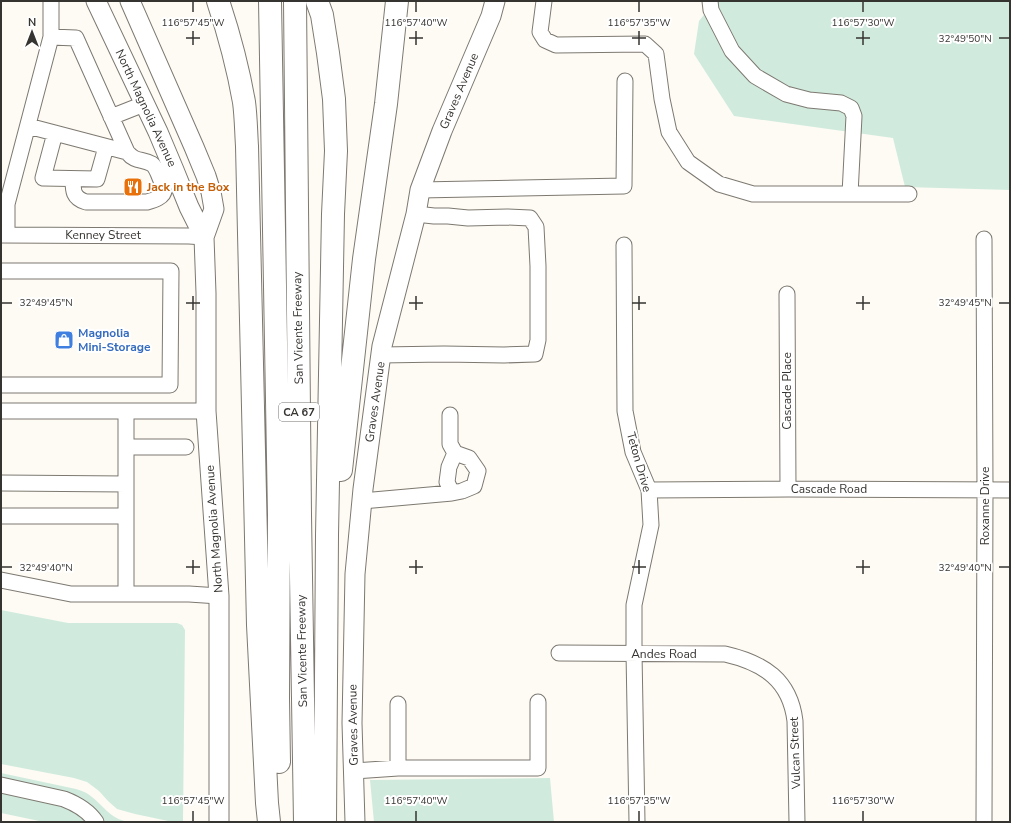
<svg xmlns="http://www.w3.org/2000/svg" width="1011" height="823" viewBox="0 0 1011 823" font-family="'Nunito Sans',sans-serif">
<style>
.green{fill:#d0ebdd}
.lines{fill:none;stroke-linecap:round;stroke-linejoin:round}
.minor-casing{stroke:#7d7971;stroke-width:17}
.major-casing{stroke:#7d7971;stroke-width:21}
.highway-casing{stroke:#7d7971;stroke-width:24}
.minor{stroke:#fff;stroke-width:15}
.major{stroke:#fff;stroke-width:19}
.highway{stroke:#fff;stroke-width:22}
.ticks{fill:none;stroke:#363431;stroke-width:1.5}
.labels{text-anchor:middle;stroke-width:4;stroke-linejoin:round;paint-order:stroke}
.shield{fill:#fff;stroke:#72716f;stroke-width:1}
.shield-label{font-size:11px;font-weight:bold;fill:#363431}
.street-label{font-size:12px;fill:#363431;stroke:#fff}
.food-label{font-size:12px;font-weight:bold;fill:#c56008;stroke:#fff;text-anchor:start}
.shop-label{font-size:12px;font-weight:bold;fill:#366cbe;stroke:#fff;text-anchor:start}
.ticks-label{font-size:10px;text-anchor:middle;fill:#363431;stroke:#fff;stroke-width:4;stroke-linejoin:round;paint-order:stroke}
</style>
<rect width="100%" height="100%" fill="#fefbf4"/>
<!-- green -->
<path class="green" d="M715 1H1010V190L905 187 893 138 734 116 694 54 699 21Z
M1 610 68 623H177L182 625 185 630 183 822H173L135 814 117 809 108 801 99 791 87 782 74 778 1 764Z
M1 773 76 789C80 790 85 792 88 794 103 804 109 819 129 822H104L101 815 89 803 74 795 1 778Z
M550 778 554 822H374L370 780Z
M1 793 63 807 77 814 85 822H44L1 813Z"/>
<g class="lines">
<defs>
<path id="minor" d="M544 1 540 32 545 40 556 45 645 44 656 54 662 99 669 132 688 162 719 184 753 194H850L854 116 851 108 841 103 809 100 786 94 755 76 732 51 711 10 710 1
M111 117 144 104
M28 126 127 152 76 38 51 37
M55 133 43 178 97 179 106 147
M73 179C73 191 73 198 86 202H147C154 200 164 197 164 190 164 186 161 181 160 178 158 173 156 167 152 164 142 158 136 163 127 152
M420 190 624 186 625 81
M850 194H909
M1 235 189 236 204 237
M7 235V204L51 37V1
M624 245 625 411 633 452 649 490 651 525 634 605V653L637 822
M1 271H171L170 385H1
M787 294 788 489
M381 355 444 354 504 355 535 354 538 340V266L536 227 530 218 507 217 468 218 448 216H434L416 214
M1 411H206
M126 447H186
M1 483 126 484
M649 490 788 489 1010 490
M452 493 447 482 449 467 455 453
M362 501 452 493 462 491 474 486 478 471 469 458 455 453 450 444V415
M1 516H126
M1 580 71 594H189L219 596
M126 594V411
M559 653 725 654C764 663 790 680 795 721L797 822
M398 704V768
M354 771 398 768H538V702
M1 785 64 799C77 804 88 810 96 822
M984 822 985 490 984 239"/>
<path id="major" d="M96 1 158 132 174 170 189 207 204 237
M130 1 194 147 206 176 211 192 214 209 204 237 206 293V411L219 596V822
M355 822 352 723 355 574 363 489 382 346 416 214 420 190 442 131 491 16 495 1"/>
<path id="highway" d="M218 1C229 34 238 68 244 102 246 117 246 131 247 146L258 625 267 803 269 822
M270 1 279 515 278 698 279 762
M295 1 300 515 305 822
M317 1 322 15 328 53 334 99 336 151 333 214 327 535 325 822
M341 470 364 259 386 104 397 1"/>
</defs>
<!-- minor casing -->
<use href="#minor" class="minor-casing"/>
<!-- major casing -->
<use href="#major" class="major-casing"/>
<!-- highway casing -->
<use href="#highway" class="highway-casing"/>
<!-- minor -->
<use href="#minor" class="minor"/>
<!-- major -->
<use href="#major" class="major"/>
<!-- highway -->
<use href="#highway" class="highway"/>
</g>
<!-- ticks -->
<path class="ticks" d="M193 2V12M416 2V12M639 2V12M863 2V12M193 31V45M416 31V45M639 31V45M863 31V45M186 38H200M409 38H423M632 38H646M856 38H870M999 38H1009M193 296V310M416 296V310M639 296V310M863 296V310M2 303H12M186 303H200M409 303H423M632 303H646M856 303H870M999 303H1009M193 560V574M416 560V574M639 560V574M863 560V574M2 567H12M186 567H200M409 567H423M632 567H646M856 567H870M999 567H1009M193 811V821M416 811V821M639 811V821M863 811V821"/>
<!-- icons -->
<defs>
<symbol id="restaurant-square" viewBox="-11 -11 22 22"><rect x="-9" y="-9" width="18" height="18" rx="4" fill="#e8710a" stroke="#fff"/><path d="M-5-6h1v4h1v-4h1v4h1v-4h1v5L-1.5 .5V6h-2V.5L-5-1ZM5-6V6H3V1.5H1.5Q1.5-4 5-6Z" fill="#fff"/></symbol>
<symbol id="shop-square" viewBox="-11 -11 22 22"><rect x="-9" y="-9" width="18" height="18" rx="4" fill="#3f7fe0" stroke="#fff"/><path d="M-5-2.5h2.3a2.7 3.5 0 0 1 5.4 0H5L5.5 6h-11ZM-1.5-2.5h3a1.5 2.3 0 0 0-3 0Z" fill="#fff"/></symbol>
</defs>
<g fill-rule="evenodd">
<use href="#restaurant-square" x="122" y="176" width="22" height="22"/>
<use href="#shop-square" x="53" y="329" width="22" height="22"/>
</g>
<g class="labels">
<!-- shield labels -->
<rect class="shield" x="279" y="403" width="40" height="18" rx="3"/>
<g class="shield-label">
<text x="299" y="416">CA 67</text>
</g>
<!-- street labels -->
<g class="street-label">
<text transform="translate(459 91) rotate(-67)" y="4">Graves Avenue</text>
<text transform="translate(146 108) rotate(65)" y="4">North Magnolia Avenue</text>
<text x="103" y="239">Kenney Street</text>
<text transform="translate(298 328) rotate(-91)" y="4">San Vicente Freeway</text>
<text transform="translate(787 391) rotate(-90)" y="4">Cascade Place</text>
<text transform="translate(375 402) rotate(-82)" y="4">Graves Avenue</text>
<text transform="translate(639 462) rotate(74)" y="4">Teton Drive</text>
<text x="829" y="493">Cascade Road</text>
<text transform="translate(985 506) rotate(-90)" y="4">Roxanne Drive</text>
<text transform="translate(214 529) rotate(-94)" y="4">North Magnolia Avenue</text>
<text transform="translate(302 651) rotate(-91)" y="4">San Vicente Freeway</text>
<text x="664" y="658">Andes Road</text>
<text transform="translate(353 725) rotate(-91)" y="4">Graves Avenue</text>
<text transform="translate(795 753) rotate(-92)" y="4">Vulcan Street</text>
</g>
<!-- food labels -->
<g class="food-label">
<text x="147" y="191">Jack in the Box</text>
</g>
<!-- shop labels -->
<g class="shop-label">
<text x="78" y="337">Magnolia<tspan x="78" dy="14">Mini-Storage</tspan></text>
</g>
</g>
<g class="ticks-label">
<text x="193" y="26">116°57'45"W</text>
<text x="416" y="26">116°57'40"W</text>
<text x="639" y="26">116°57'35"W</text>
<text x="863" y="26">116°57'30"W</text>
<text x="965" y="42">32°49'50"N</text>
<text x="46" y="306">32°49'45"N</text>
<text x="965" y="306">32°49'45"N</text>
<text x="46" y="571">32°49'40"N</text>
<text x="965" y="571">32°49'40"N</text>
<text x="193" y="804">116°57'45"W</text>
<text x="416" y="804">116°57'40"W</text>
<text x="639" y="804">116°57'35"W</text>
<text x="863" y="804">116°57'30"W</text>
</g>
<!-- border -->
<rect width="1011" height="823" fill="none" stroke="#363431" stroke-width="4"/>
<!-- north arrow -->
<g transform="translate(32 32)" stroke="#ffffff" stroke-width="3" paint-order="stroke">
<path d="M0-3L7 15L0 10L-7 15Z" fill="#363431"/>
<text y="-6" font-size="11" font-weight="bold" text-anchor="middle" fill="#363431">N</text>
</g>
</svg>
